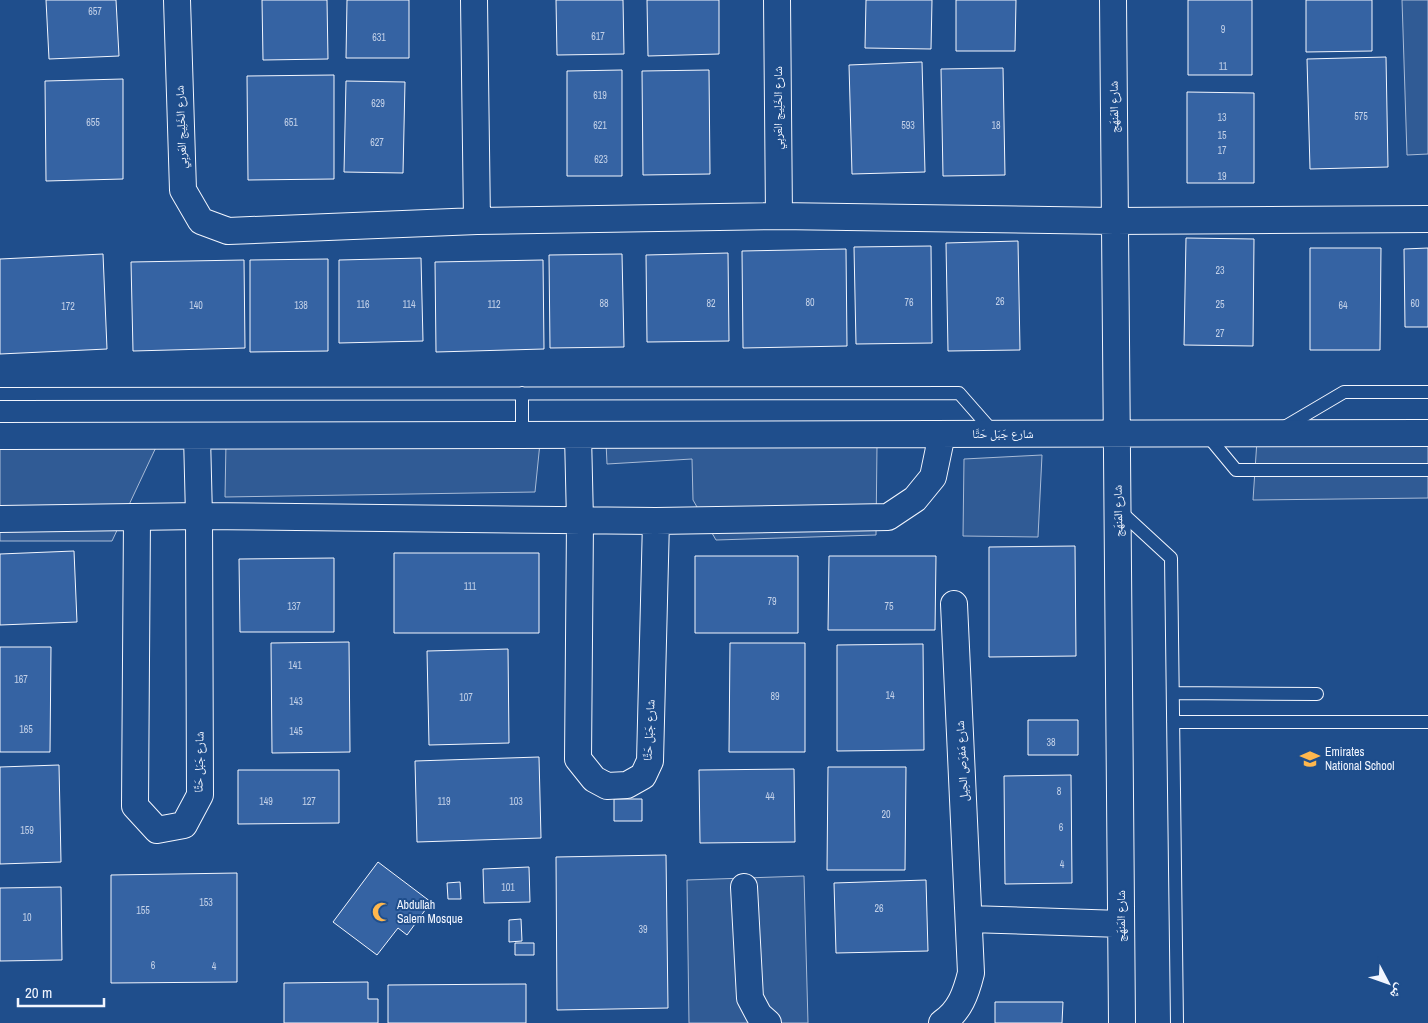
<svg xmlns="http://www.w3.org/2000/svg" width="1428" height="1023" viewBox="0 0 1428 1023" font-family="'Archivo Narrow','Noto Naskh Arabic',sans-serif">
<style>
.built{fill:#305b95;stroke:#a8bbd7}
.building{fill:#3563a3;stroke:#f2f6ff}
.lines{fill:none;stroke-linecap:round;stroke-linejoin:round}
.lane-casing{stroke:#f2f6ff;stroke-width:14}
.street-casing{stroke:#f2f6ff;stroke-width:28}
.lane{stroke:#1f4e8c;stroke-width:12}
.street{stroke:#1f4e8c;stroke-width:26}
.labels{text-anchor:middle;stroke-width:4;stroke-linejoin:round;paint-order:stroke}
.number-label{font-size:10px;fill:#c3d1e8}
.street-label{font-size:12px;fill:#f2f6ff;stroke:#1f4e8c}
.poi-label{font-size:12px;fill:#f2f6ff;stroke:#1f4e8c;text-anchor:start}
</style>
<rect width="100%" height="100%" fill="#1f4e8c"/>
<!-- built -->
<path class="built" d="M1402 0H1428V154L1407 155Z
M1257 440H1428V498L1253 500Z
M226 442 540 443 535 492 225 497Z
M606 442 877 445 876 535 716 540 693 500 692 459 607 464Z
M0 443H158L112 541H0Z
M1042 455 1038 537 963 536 964 459Z
M804 876 808 1023H689L687 880Z"/>
<!-- building -->
<path class="building" d="M46 0H116L119 56 49 59Z
M262 0H327L328 59 263 60Z
M347 0H409V58H346Z
M556 0H623L624 54 557 55Z
M647 0H719V54L648 56Z
M866 0H932L931 49 865 48Z
M956 0H1016L1015 51H956Z
M1188 0H1252V75H1188Z
M1306 0H1372V51L1306 52Z
M1386 57 1388 167 1310 169 1307 59Z
M922 62 925 172 852 174 849 65Z
M1003 68 1005 175 943 176 941 69Z
M622 70V176H567V71Z
M709 70 710 174 643 175 642 71Z
M334 75V179L248 180 247 76Z
M123 79V179L46 181 45 81Z
M346 81 405 82 403 173 344 172Z
M1187 92 1254 93V183H1187Z
M1186 238 1254 239 1253 346 1184 345Z
M1018 241 1020 350 948 351 946 243Z
M931 246 932 343 856 344 854 247Z
M1310 248H1381L1380 350H1310Z
M1428 248V327H1405L1404 249Z
M846 249 847 346 743 348 742 251Z
M728 253 729 341 647 342 646 255Z
M103 254 107 349 0 354V259Z
M622 254 624 347 550 348 549 255Z
M421 258 423 341 339 343V260Z
M328 259V351L250 352V260Z
M244 260 245 348 133 351 131 262Z
M543 260 544 349 436 352 435 262Z
M1075 546 1076 656 989 657V547Z
M74 551 77 622 0 625V554Z
M394 553H539V633H394Z
M695 556H798V633H695Z
M829 556H936L935 630H828Z
M334 558V632H240L239 559Z
M349 642 350 752 272 753 271 643Z
M730 643H805V752H729Z
M923 644 924 750 837 751V645Z
M0 647H51L50 752H0Z
M508 649 509 743 429 745 427 651Z
M1028 720H1078V755H1028Z
M539 757 541 838 417 842 415 761Z
M59 765 61 862 0 864V767Z
M828 767H906L905 870H827Z
M794 769 795 842 700 843 699 770Z
M238 770H339V823L238 824Z
M1071 775 1072 883 1005 884 1004 776Z
M614 799H642V821H614Z
M666 855 668 1008 557 1010 556 857Z
M378 862 431 902 407 935 398 928 377 955 333 922Z
M529 867 530 902 484 903 483 869Z
M237 873V982L111 983V875Z
M926 880 928 951 836 953 834 883Z
M460 882 461 899H448L447 883Z
M61 887 62 960 0 961V888Z
M521 919 522 941 509 942V920Z
M515 943H534V955H515Z
M368 982V999H378V1023H284V983Z
M526 984V1023H388V985Z
M995 1002H1063L1062 1023H995Z"/>
<g class="lines">
<defs>
<path id="lane" d="M522 393V435
M0 394 959 393 995 434
M1283 428 1344 392H1428
M1207 435 1236 470H1428
M1120 511 1171 558 1177 1023
M1173 693 1317 694
M1173 722H1428"/>
<path id="street" d="M177 0 183 190 201 221 228 231 477 221 779 216 1115 221 1428 219
M474 0 477 221
M777 0 779 216
M1113 0 1122 1023
M578 435 580 521 578 759 594 779 607 786 627 785 643 776 650 761 656 521
M0 436 1428 433
M137 517 135 806 157 830 184 825 200 795 199 516 197 436
M0 519 199 516 656 521 888 517 915 499 933 477 942 434
M744 887 750 998 759 1015 768 1023
M969 919 1121 924
M942 1023C960 1011 966 993 971 973L954 604"/>
</defs>
<!-- lane casing -->
<use href="#lane" class="lane-casing"/>
<!-- street casing -->
<use href="#street" class="street-casing"/>
<!-- lane -->
<use href="#lane" class="lane"/>
<!-- street -->
<use href="#street" class="street"/>
</g>
<!-- icons -->
<defs>
<symbol id="school-bare" viewBox="-9 -9 18 18"><path d="M0-5L7-2L0 1L-7-2ZM-4 1L0 2.5L4 1V4Q0 6-4 4Z" fill="#ffb74d" stroke="#1f4e8c" stroke-width="2.5" paint-order="stroke"/></symbol>
<symbol id="mosque-bare" viewBox="-9 -9 18 18"><path d="M3.5-4.9A6 6 0 1 0 3.5 4.9A5 5 0 1 1 3.5-4.9Z" fill="#ffb74d" stroke="#1f4e8c" stroke-width="2.5" paint-order="stroke"/></symbol>
</defs>
<g fill-rule="evenodd">
<use href="#school-bare" x="1296" y="745" width="28" height="28"/>
<use href="#mosque-bare" x="368" y="898" width="28" height="28"/>
</g>
<g class="labels">
<!-- number labels -->
<g class="number-label">
<text x="95" y="15">657</text>
<text x="1223" y="33">9</text>
<text x="598" y="40">617</text>
<text x="379" y="41">631</text>
<text x="1223" y="70">11</text>
<text x="600" y="99">619</text>
<text x="378" y="107">629</text>
<text x="1361" y="120">575</text>
<text x="1222" y="121">13</text>
<text x="93" y="126">655</text>
<text x="291" y="126">651</text>
<text x="600" y="129">621</text>
<text x="908" y="129">593</text>
<text x="996" y="129">18</text>
<text x="1222" y="139">15</text>
<text x="377" y="146">627</text>
<text x="1222" y="154">17</text>
<text x="601" y="163">623</text>
<text x="1222" y="180">19</text>
<text x="1220" y="274">23</text>
<text x="1000" y="305">26</text>
<text x="810" y="306">80</text>
<text x="909" y="306">76</text>
<text x="604" y="307">88</text>
<text x="711" y="307">82</text>
<text x="1415" y="307">60</text>
<text x="363" y="308">116</text>
<text x="409" y="308">114</text>
<text x="494" y="308">112</text>
<text x="1220" y="308">25</text>
<text x="196" y="309">140</text>
<text x="301" y="309">138</text>
<text x="1343" y="309">64</text>
<text x="68" y="310">172</text>
<text x="1220" y="337">27</text>
<text x="470" y="590">111</text>
<text x="772" y="605">79</text>
<text x="294" y="610">137</text>
<text x="889" y="610">75</text>
<text x="295" y="669">141</text>
<text x="21" y="683">167</text>
<text x="890" y="699">14</text>
<text x="775" y="700">89</text>
<text x="466" y="701">107</text>
<text x="296" y="705">143</text>
<text x="26" y="733">165</text>
<text x="296" y="735">145</text>
<text x="1051" y="746">38</text>
<text x="1059" y="795">8</text>
<text x="770" y="800">44</text>
<text x="266" y="805">149</text>
<text x="309" y="805">127</text>
<text x="444" y="805">119</text>
<text x="516" y="805">103</text>
<text x="886" y="818">20</text>
<text x="1061" y="831">6</text>
<text x="27" y="834">159</text>
<text x="1062" y="868">4</text>
<text x="508" y="891">101</text>
<text x="206" y="906">153</text>
<text x="879" y="912">26</text>
<text x="143" y="914">155</text>
<text x="27" y="921">10</text>
<text x="643" y="933">39</text>
<text x="153" y="969">6</text>
<text x="214" y="970">4</text>
</g>
<!-- street labels -->
<g class="street-label">
<text transform="translate(1114 107) rotate(-91)" y="4">شارع المَنهَج</text>
<text transform="translate(778 108) rotate(-90)" y="4">شارع الخَلِيج العَربِي</text>
<text transform="translate(181 127) rotate(-92)" y="4">شارع الخَلِيج العَربِي</text>
<text x="1003" y="438">شارع جَبَل حَتَّا</text>
<text transform="translate(1118 511) rotate(-91)" y="4">شارع المَنهَج</text>
<text transform="translate(649 730) rotate(-87)" y="4">شارع جَبَل حَتَّا</text>
<text transform="translate(962 761) rotate(-93)" y="4">شارع مَفرَص الحِيل</text>
<text transform="translate(199 762) rotate(-89)" y="4">شارع جَبَل حَتَّا</text>
<text transform="translate(1121 916) rotate(-90)" y="4">شارع المَنهَج</text>
</g>
<!-- poi labels -->
<g class="poi-label">
<text x="1325" y="756">Emirates<tspan x="1325" dy="14">National School</tspan></text>
<text x="397" y="909">Abdullah<tspan x="397" dy="14">Salem Mosque</tspan></text>
</g>
</g>
<!-- north arrow -->
<g transform="translate(1388 983) rotate(131)" stroke="#1f4e8c" stroke-width="4" paint-order="stroke">
<path d="M0-4L9 19L0 12L-9 19Z" fill="#f2f6ff"/>
<text y="-8" font-size="14" font-weight="bold" text-anchor="middle" fill="#f2f6ff">ش</text>
</g>
<!-- scale -->
<path d="M18 998v8h86v-8" fill="none" stroke="#f2f6ff" stroke-width="2.5"/>
<text x="25" y="998" font-size="15" fill="#f2f6ff" stroke="#1f4e8c" stroke-width="4" paint-order="stroke">20 m</text>
</svg>
